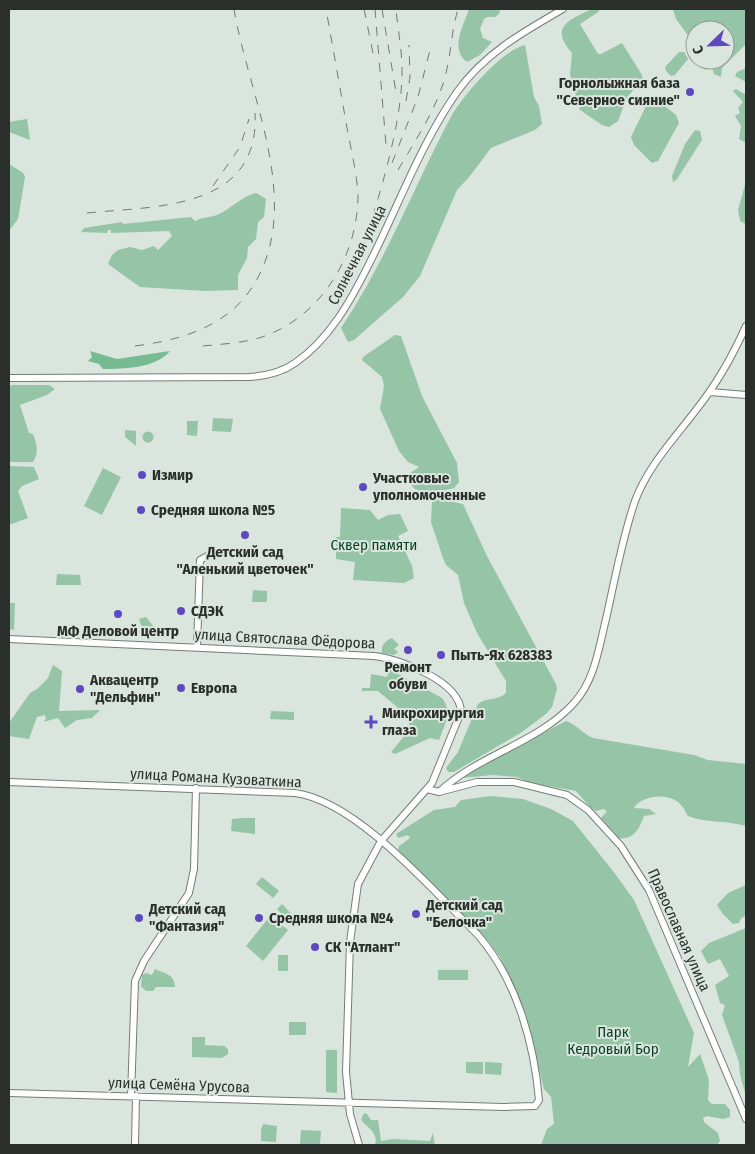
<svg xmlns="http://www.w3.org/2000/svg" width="755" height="1154" viewBox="0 0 755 1154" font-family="'Fira Sans Condensed',sans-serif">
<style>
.green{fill:#96c4a7}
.water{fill:#76bb91}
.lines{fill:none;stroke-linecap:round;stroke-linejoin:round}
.minor-casing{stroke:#737d77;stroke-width:8}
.minor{stroke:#fff;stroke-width:6}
.rail{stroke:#737974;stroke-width:1;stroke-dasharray:9 9;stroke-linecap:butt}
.poi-dot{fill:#5e48c1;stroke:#dae5dd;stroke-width:2}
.labels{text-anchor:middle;stroke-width:4;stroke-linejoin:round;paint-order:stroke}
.poi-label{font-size:15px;font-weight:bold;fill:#2b2f2c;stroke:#dae5dd;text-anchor:start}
.street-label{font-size:15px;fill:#2b2f2c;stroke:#dae5dd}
.park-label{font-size:15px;fill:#053f24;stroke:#dae5dd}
</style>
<rect width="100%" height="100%" fill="#dae5dd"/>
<!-- green -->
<path class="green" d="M469 9H499L500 13 495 17H487L484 19 480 29 483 38 492 42 480 55 467 62C449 48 464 25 469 9Z
M592 9H600L598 12 580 24 598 54H601L622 43 642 75 643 80 627 97 618 121 609 127 602 125 580 110 570 74 572 53C549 27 569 20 592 9Z
M673 9H746V44L722 68 721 77 714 74 710 60H725V30H695V45L676 19Z
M525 45 534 97 539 106 542 124 535 130 491 148 470 176 457 190 420 276 403 297 354 340 348 342 341 328C386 261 415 184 453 113 466 93 501 51 525 45Z
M679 52H684L688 59 675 75 671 76 666 71 665 67Z
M746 68V82L735 76 737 72Z
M736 89 746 95V143L739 139 741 126 735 116 740 113 738 108 743 102 733 91Z
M656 99 676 115 679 123 658 161 652 163 634 145 631 137 647 104Z
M27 119 30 140 9 132V122Z
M695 130 700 131 702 140 677 179 673 182 672 176 685 144Z
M9 164 23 173 25 177 18 219 9 231Z
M746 181V224L740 221 738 210Z
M256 193 266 199 264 217 258 222 256 239 248 247 247 258 238 275V290L205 291 140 287 108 264 112 255 118 250 130 247 142 250 154 246 158 250 172 236 169 231 111 233V230H108L107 233 81 232 84 228 122 222 123 224 191 217 195 221C201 218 208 217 214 216 230 211 241 196 256 193Z
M395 335 401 336 422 396 457 463 459 482 454 488C439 492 405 499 410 473L419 467 408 462 399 451 380 409 384 386 382 377 362 360 363 357Z
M12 385H49L55 389 47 395 20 405 29 433 33 434C37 444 39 453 33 462H9V387Z
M213 418 233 419 231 432 212 431Z
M187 421H198L197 436 187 435Z
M125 430 136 431V446L125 437Z
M142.5 437a5.5 5.5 0 1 1 11 0a5.5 5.5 0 1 1-11 0Z
M9 466 34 467 39 479 22 486 18 491 28 518 9 525Z
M103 468 121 477 102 515 84 506Z
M438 499 463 504 487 556 556 684 557 689 552 707 546 714 522 732 454 772H448L446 768 458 752 478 704C486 697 498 701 506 693V681L477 633 464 603 458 575 446 565 443 558 431 522 432 502Z
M341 508 370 510 378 520 388 515 400 514 408 531 398 536 412 566 414 578 404 583 353 580 355 562 336 559V537H340Z
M57 574 80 575 81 585H56Z
M253 590 267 591V602H252Z
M9 603H15L14 630 9 629Z
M146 617 158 632 157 634 143 635 145 628 141 625 139 619Z
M392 638 399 645 394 649 398 652 394 655 382 653C381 645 385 641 392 638Z
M53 665 62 671 59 711 100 710 92 718 77 720 65 728 58 718 43 722 46 719 45 715 37 717 29 739 9 736V723L30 693 37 689 48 678Z
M389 669 442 698C453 711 444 726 439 740L430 738 395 754 391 752 411 728 403 712 378 691H362V688H370L371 674 387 677Z
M271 711 294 712V720L270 719Z
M566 721C575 723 583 734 593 738L694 755 708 760 746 764V826C726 820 705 823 688 816 686 813 684 808 681 805 670 792 642 795 634 808L649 809 656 814 644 816C639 829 634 840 619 838L601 818 607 811 603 809 596 811 590 807 576 791 531 783 517 777 493 775 462 778V776L469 771Z
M491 796 523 799 551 809 573 821 613 871 634 900 694 1033 688 1067 700 1054 709 1080 708 1100 712 1104H725L730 1110V1117L723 1119 707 1116 703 1118 704 1122 718 1133 720 1141 717 1145H541L547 1129 554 1124 551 1097 544 1089 524 1010 500 957 489 942 398 850 399 846 410 838 408 835 398 838 396 834 434 810 455 807 461 800Z
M242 818H255V834L231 831 232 819Z
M262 877 279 891 273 898 256 884Z
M746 885V916L741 918 739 923 733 924 723 914 717 905 728 893Z
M282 904 294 917 289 922 277 909Z
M270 916 288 930 263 961 246 946Z
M746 928V1096L740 1075 739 1062 722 1015 725 1005 720 1003 715 985 729 976 720 959 708 964 701 951 709 943Z
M278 955H288V971H278Z
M155 969C165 974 174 973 175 987H156L153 991H146L141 986 142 975 146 973 152 975Z
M438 970H468V980H438Z
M289 1022H306V1035H289Z
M192 1037H205V1045L224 1046 228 1049V1054L222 1058 192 1057Z
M326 1050H337V1093L326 1092Z
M466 1062H483V1074L466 1073Z
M485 1062 502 1063 501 1075 485 1074Z
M364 1113 367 1114 371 1120H378L381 1141 393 1139 430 1141 433 1133 435 1145H375C379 1133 367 1127 361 1120Z
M263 1124 277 1126 276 1142 261 1141V1130Z
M301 1130 321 1131 320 1145H300Z"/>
<!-- water -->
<path class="water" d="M90 351 117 359 170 351C156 368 124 369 103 369L99 364 88 361 92 357Z"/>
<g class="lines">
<defs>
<path id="minor" d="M9 378 249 377C266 376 281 373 295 363 330 339 351 300 369 264 398 207 420 145 457 92 484 54 523 32 563 9
M710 392 746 395
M9 639 374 656C400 659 460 681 461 712L432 783 381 841 358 884 350 942 346 1072 350 1114 359 1145
M197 647 200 560 209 555
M9 782 295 793C357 801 434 892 478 935 516 979 534 1042 539 1100L535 1106 504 1107 9 1093
M427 789 439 792 477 782H514L567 795 588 810 621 846 649 890 746 1119
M439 792C478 755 538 743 574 703 595 680 599 647 606 619 615 579 622 539 635 501 648 466 674 439 696 410 716 385 733 355 746 326
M131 1096 135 981 144 961 189 893 194 869 196 788
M135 1145 136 1096"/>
</defs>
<!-- minor casing -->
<use href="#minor" class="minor-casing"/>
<!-- minor -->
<use href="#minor" class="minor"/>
<!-- rail -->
<path class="rail" d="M364 9 373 53
M375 9 386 145
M382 9 396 92
M406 101 410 77 409 45
M392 163 418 97 430 50
M398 170C415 141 434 113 444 81 451 57 451 32 458 9
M213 186 240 147 249 119
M87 213C154 206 260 211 255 113
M362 251C378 200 400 131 402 78 403 54 398 32 396 9
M135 346C181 340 227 327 253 286 305 204 248 95 234 9
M203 346C222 344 244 343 262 337 321 317 358 256 358 195 357 173 351 150 347 128 340 88 333 48 326 9"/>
</g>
<!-- markers -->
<g class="poi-dot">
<circle cx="690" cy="92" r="5"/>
<circle cx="142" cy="475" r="5"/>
<circle cx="363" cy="487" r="5"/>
<circle cx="141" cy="510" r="5"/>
<circle cx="245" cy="535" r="5"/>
<circle cx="181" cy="611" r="5"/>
<circle cx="118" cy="614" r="5"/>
<circle cx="408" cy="650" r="5"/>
<circle cx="441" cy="655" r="5"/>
<circle cx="181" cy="688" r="5"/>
<circle cx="80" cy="689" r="5"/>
<path d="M368.5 714.5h5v5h5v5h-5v5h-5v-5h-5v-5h5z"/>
<circle cx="416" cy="914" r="5"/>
<circle cx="139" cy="918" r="5"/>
<circle cx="259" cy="918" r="5"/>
<circle cx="315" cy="947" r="5"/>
</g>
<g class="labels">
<!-- poi labels -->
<g class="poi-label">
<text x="680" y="88" text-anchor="end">Горнолыжная база<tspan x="680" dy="17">"Северное сияние"</tspan></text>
<text x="152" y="480">Измир</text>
<text x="373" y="483">Участковые<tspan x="373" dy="17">уполномоченные</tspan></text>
<text x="151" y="515">Средняя школа №5</text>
<text x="245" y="557" text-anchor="middle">Детский сад<tspan x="245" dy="17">"Аленький цветочек"</tspan></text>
<text x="191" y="616">СДЭК</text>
<text x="118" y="636" text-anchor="middle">МФ Деловой центр</text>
<text x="451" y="660">Пыть-Ях 628383</text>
<text x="408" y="672" text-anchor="middle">Ремонт<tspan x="408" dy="17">обуви</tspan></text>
<text x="90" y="685">Аквацентр<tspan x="90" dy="17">"Дельфин"</tspan></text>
<text x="191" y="693">Европа</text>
<text x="382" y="718">Микрохирургия<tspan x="382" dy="17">глаза</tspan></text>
<text x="426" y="910">Детский сад<tspan x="426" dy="17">"Белочка"</tspan></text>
<text x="149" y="914">Детский сад<tspan x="149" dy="17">"Фантазия"</tspan></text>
<text x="269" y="923">Средняя школа №4</text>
<text x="325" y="952">СК "Атлант"</text>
</g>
<!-- street labels -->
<g class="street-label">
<text transform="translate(357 255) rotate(-63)" y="5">Солнечная улица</text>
<text transform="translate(285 639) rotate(3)" y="5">улица Святослава Фёдорова</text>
<text transform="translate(216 778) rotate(3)" y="5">улица Романа Кузоваткина</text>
<text transform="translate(679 930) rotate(66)" y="5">Православная улица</text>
<text transform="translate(179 1085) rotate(2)" y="5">улица Семёна Урусова</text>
</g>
<!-- park labels -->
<g class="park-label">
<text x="374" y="550">Сквер памяти</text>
<text x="613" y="1037">Парк<tspan x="613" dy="17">Кедровый Бор</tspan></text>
</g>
</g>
<!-- border -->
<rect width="755" height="1154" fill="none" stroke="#2b2f2c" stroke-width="20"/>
<!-- north arrow -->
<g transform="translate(710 45) rotate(247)"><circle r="24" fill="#dae5dd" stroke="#949c96"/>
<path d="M0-4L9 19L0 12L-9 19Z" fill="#5e48c1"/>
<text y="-8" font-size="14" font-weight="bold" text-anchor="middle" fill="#2b2f2c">С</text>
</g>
</svg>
